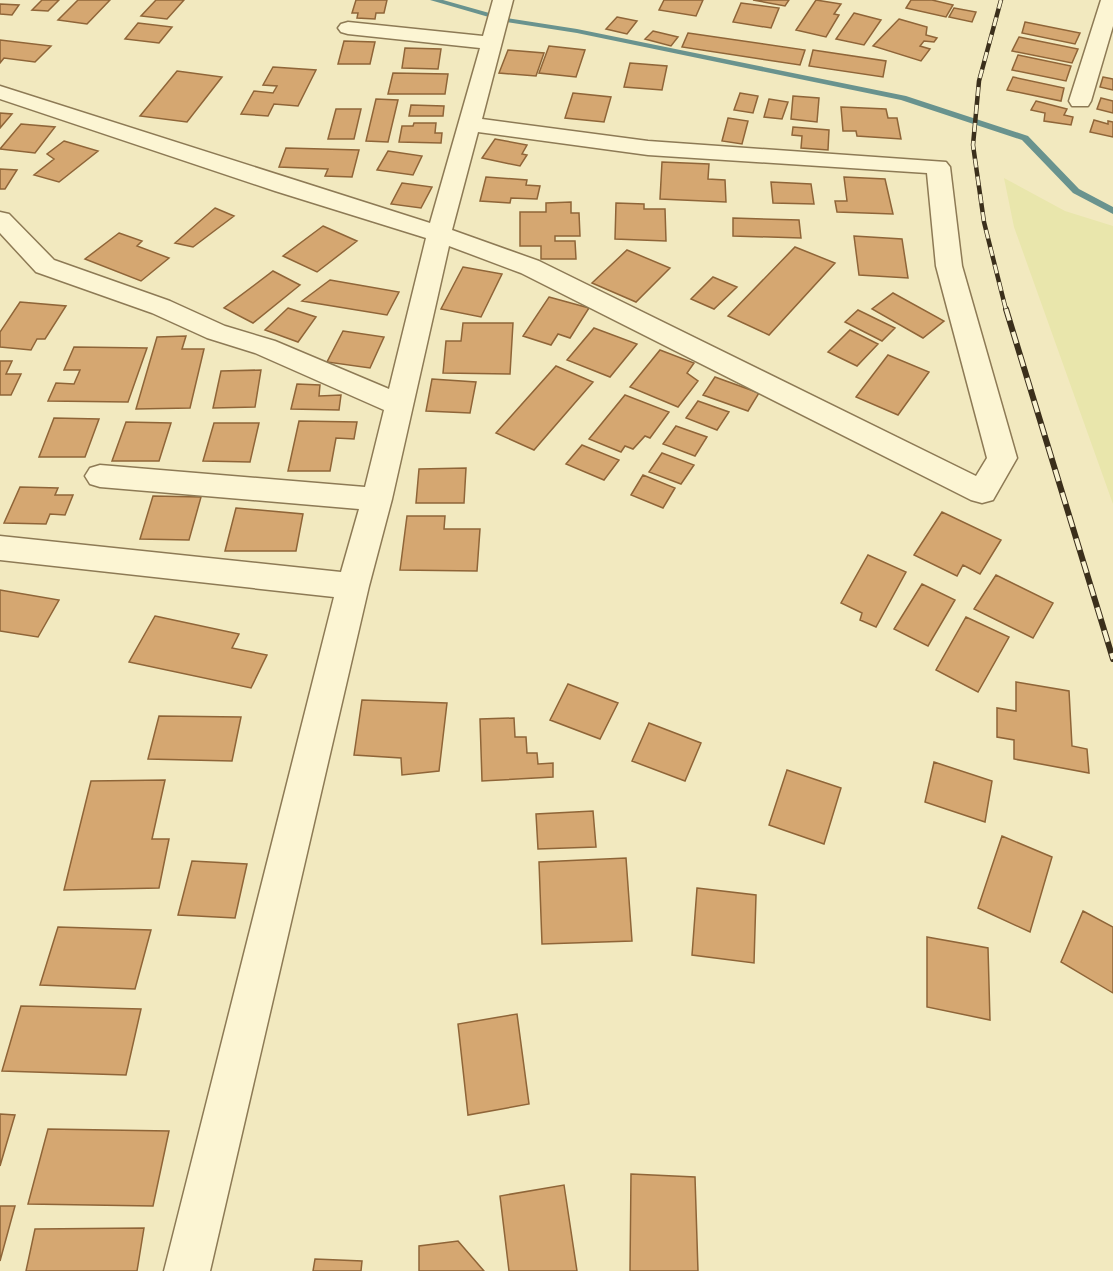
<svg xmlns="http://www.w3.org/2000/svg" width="1113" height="1271" viewBox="0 0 1113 1271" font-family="'Source Serif 4',serif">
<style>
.farmland{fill:#e9e6ac}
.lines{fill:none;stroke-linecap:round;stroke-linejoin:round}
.stream{fill:#69938e;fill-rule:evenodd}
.building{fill:#d5a771;stroke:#8f6538;stroke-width:1.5}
.minor-casing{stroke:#8d7a55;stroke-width:3}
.minor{fill:#fcf5d3;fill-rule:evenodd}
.rail-far1-casing{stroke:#3b2f1b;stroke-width:4.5}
.rail-casing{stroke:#3b2f1b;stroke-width:6}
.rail-far1{stroke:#f9f2d0;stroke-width:3;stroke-dasharray:9;stroke-linecap:butt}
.rail{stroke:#f9f2d0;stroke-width:4;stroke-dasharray:12;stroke-linecap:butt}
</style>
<rect width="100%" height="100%" fill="#f2e9bf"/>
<!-- farmland -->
<path class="farmland" d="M1004 178 1065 211 1113 226V504L1014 227Z"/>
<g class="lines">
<!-- stream -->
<path class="stream" d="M430 0H443L507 18 577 29 906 96 1028 136 1079 189 1113 207V214L1073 193 1022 140 901 100 577 33 506 22Z"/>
</g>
<!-- building -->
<path class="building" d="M42 0H59L48 11 32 10Z
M78 0H110L87 24 58 20Z
M156 0H184L167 19 141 16Z
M356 0H387L384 13H376L375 19 357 18 358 13H352Z
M664 0H703L696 16 659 10Z
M753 0H789L785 6Z
M816 0 841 4 834 14 839 15 826 37 796 30Z
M911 0H932L953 5 946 17 906 8Z
M741 3 779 8 771 28 733 22Z
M0 4 19 5 12 15 0 14Z
M954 8 976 12 972 22 949 17Z
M854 13 881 20 864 45 836 39Z
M617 17 637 21 627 34 606 29Z
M899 19 927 27 926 35 937 38 934 42 924 41 920 46 930 49 921 61 873 46Z
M1025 22 1080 33 1075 44 1022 33Z
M138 23 172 27 159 43 125 39Z
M653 31 678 37 671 46 645 39Z
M688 33 805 50 800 65 682 47Z
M1019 37 1078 49 1072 63 1012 51Z
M0 40 51 46 35 62 4 58 0 63Z
M344 41 375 42 370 64H338Z
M549 46 585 50 576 77 539 73Z
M405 48 441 49 438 69 402 68Z
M508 50 544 53 536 76 499 73Z
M813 50 886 61 883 77 809 66Z
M1018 55 1071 66 1066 81 1012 70Z
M630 63 667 66 662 90 624 87Z
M273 67 316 70 298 106 274 104 268 116 241 114 254 91 273 93 277 86 263 85Z
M177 71 222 77 187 122 140 116Z
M393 73 448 74 445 94H388Z
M1013 77 1064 88 1061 101 1007 90Z
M1103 77 1113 79V90L1100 87Z
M573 93 611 97 604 122 565 118Z
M740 93 758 96 753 113 734 110Z
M793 96 819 98 817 122 791 119Z
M1101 98 1113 101V113L1097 109Z
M376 99 398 100 388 142 366 141Z
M769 99 788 102 782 119 764 117Z
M1036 101 1067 109 1064 115 1073 117 1071 125 1044 121 1045 113 1031 110Z
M411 105 444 106 443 116H409Z
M841 107 886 109 888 118H897L901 139 857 136 856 131H843Z
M336 109H361L354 139H328Z
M0 113 12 114 0 128Z
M728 118 748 121 742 144 722 141Z
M1094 120 1108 124V121L1113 122V137L1090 132Z
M414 123H436L435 133H442L441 143 399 142 402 126H413Z
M21 124 55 127 35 153 0 149Z
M793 127 829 130 828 150 801 148 802 136 792 135Z
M495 139 527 145 522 154 527 155 520 166 482 158Z
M64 141 98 151 59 182 34 175 54 159 47 154Z
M286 148 359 150 352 177 325 176 328 169 279 167Z
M388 151 422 156 413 175 377 170Z
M662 162 709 164 708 179 725 180 726 202 660 199Z
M0 169 17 170 5 189H0Z
M486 177 527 180 526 185 540 186 537 199 511 198 510 203 480 201Z
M844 177 885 179 893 214 837 212 835 201H847Z
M771 182 811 184 814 204 773 203Z
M402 183 432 187 421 208 391 204Z
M571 202V213H579L580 236H555V241H575L576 259H541V246H520V212H546V203Z
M616 203 644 204V209H665L666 241 615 239Z
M215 208 234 216 193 247 175 243Z
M733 218 799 220 801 238 733 236Z
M323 226 357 241 317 272 283 256Z
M119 233 142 241 137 246 169 258 141 281 85 259Z
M854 236 902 239 908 278 859 275Z
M795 247 835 263 769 335 728 316Z
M627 250 670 268 636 302 592 283Z
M463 267 502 274 481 317 441 309Z
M273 271 300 285 253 323 224 308Z
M713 277 737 287 714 309 691 299Z
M330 280 399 292 387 315 302 301Z
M893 293 944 321 923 338 872 309Z
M549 297 589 308 570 338 558 334 551 345 523 336Z
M20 302 66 306 45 339H37L31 350 0 347V332Z
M288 308 316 317 298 342 265 330Z
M858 310 895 328 882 341 845 322Z
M463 323H513L510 374 443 373 446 341H461Z
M594 328 637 344 610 377 567 360Z
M850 330 878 344 857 366 828 352Z
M343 331 384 337 370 368 327 362Z
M186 336 182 349H204L190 408 136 409 157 337Z
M74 347 147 348 128 402 48 401 56 383 74 384 80 370H64Z
M660 350 694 363 687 373 698 381 678 407 630 387Z
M888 355 929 372 898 415 856 397Z
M0 361H12L6 374H21L11 395H0Z
M556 366 593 382 534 450 496 433Z
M261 370 255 407 213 408 221 371Z
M715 377 759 393 748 411 703 395Z
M432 379 476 382 470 413 426 411Z
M297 384 320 385 319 396 341 395 339 410 291 409Z
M625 395 669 412 650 438 645 436 633 449 625 446 621 452 589 439Z
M698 401 729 412 717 430 686 418Z
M54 418 99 419 85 457H39Z
M299 421 357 422 354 439 336 438 330 471H288Z
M126 422 171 423 159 461H112Z
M214 423H259L250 462 203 461Z
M676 426 707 437 695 456 663 444Z
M582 445 619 460 604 480 566 464Z
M662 453 694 465 681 484 649 472Z
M466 468 464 503H416L419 469Z
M643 475 675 488 663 508 631 495Z
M20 487 58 488 55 495H73L65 515 50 514 46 524 4 523Z
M153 496 201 497 189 540 140 539Z
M236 508 303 514 296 551H225Z
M942 512 1001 540 980 574 963 565 957 576 914 555Z
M407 516H445L444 529H480L477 571 400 570Z
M868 555 906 572 876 627 860 620 862 613 841 603Z
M996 575 1053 603 1033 638 974 609Z
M922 584 955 600 928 646 894 629Z
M0 590 59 600 38 637 0 631Z
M155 616 239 634 232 648 267 655 251 688 129 662Z
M966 617 1009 637 978 692 936 670Z
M1016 682 1069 691 1072 746 1087 749 1089 773 1014 759V740L997 737V708L1016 711Z
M568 684 618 703 600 739 550 720Z
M362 700 447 703 439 771 402 775 401 758 354 755Z
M159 716 241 717 232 761 148 759Z
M514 718 515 737H526L527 753H537L538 764 553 763V777L482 781 480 719Z
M649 723 701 743 685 781 632 761Z
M934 762 992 781 985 822 925 802Z
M787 770 841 788 824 844 769 825Z
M165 780 152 839H169L159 888 64 890 91 781Z
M593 811 596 847 538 849 536 814Z
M1002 836 1052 857 1030 932 978 908Z
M626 858 632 941 542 944 539 862Z
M192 861 247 864 235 918 178 915Z
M697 888 756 895 754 963 692 955Z
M1083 911 1113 927V993L1061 962Z
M58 927 151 930 135 989 40 985Z
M927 937 988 948 990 1020 927 1007Z
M21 1006 141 1009 126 1075 2 1071Z
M517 1014 529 1104 468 1115 458 1024Z
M0 1114 15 1115 0 1166Z
M48 1129 169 1131 153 1206 28 1204Z
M631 1174 695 1177 698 1271H630Z
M564 1185 577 1271H509L500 1196Z
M0 1206H15L0 1261Z
M144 1228 137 1271H26L35 1229Z
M458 1241 484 1271H419V1246Z
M315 1259 362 1261 361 1271H313Z"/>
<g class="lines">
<defs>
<path id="minor" d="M493 0H513L482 119 648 141 946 162 950 167 962 266 1017 458 993 500 982 503 971 500 521 273 449 246 392 499 369 586 210 1271H164L334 597 0 560V536L341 572 359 509 100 487 90 484 85 476 90 468 100 465 365 487 384 410 255 353 207 338 152 313 36 272 0 233V212L9 214 54 260 170 301 225 326 275 341 389 389 426 238 275 191 0 99V86L430 223 480 48 348 34 341 32 338 28 341 24 348 22 483 36ZM478 132 648 155 927 173 936 266 987 458 976 476 539 261 452 230Z
M1101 0H1113V26L1091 101 1088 106H1072L1069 101Z"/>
</defs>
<!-- minor casing -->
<use href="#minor" class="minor-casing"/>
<!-- minor -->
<use href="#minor" class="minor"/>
<defs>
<path id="rail-far1" d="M1001 0 979 81 973 145 984 222 1006 310"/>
<path id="rail" d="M1006 309 1113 659"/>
</defs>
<!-- rail-far1 casing -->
<use href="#rail-far1" class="rail-far1-casing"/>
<!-- rail casing -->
<use href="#rail" class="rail-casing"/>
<!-- rail-far1 -->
<use href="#rail-far1" class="rail-far1"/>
<!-- rail -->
<use href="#rail" class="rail"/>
</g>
</svg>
